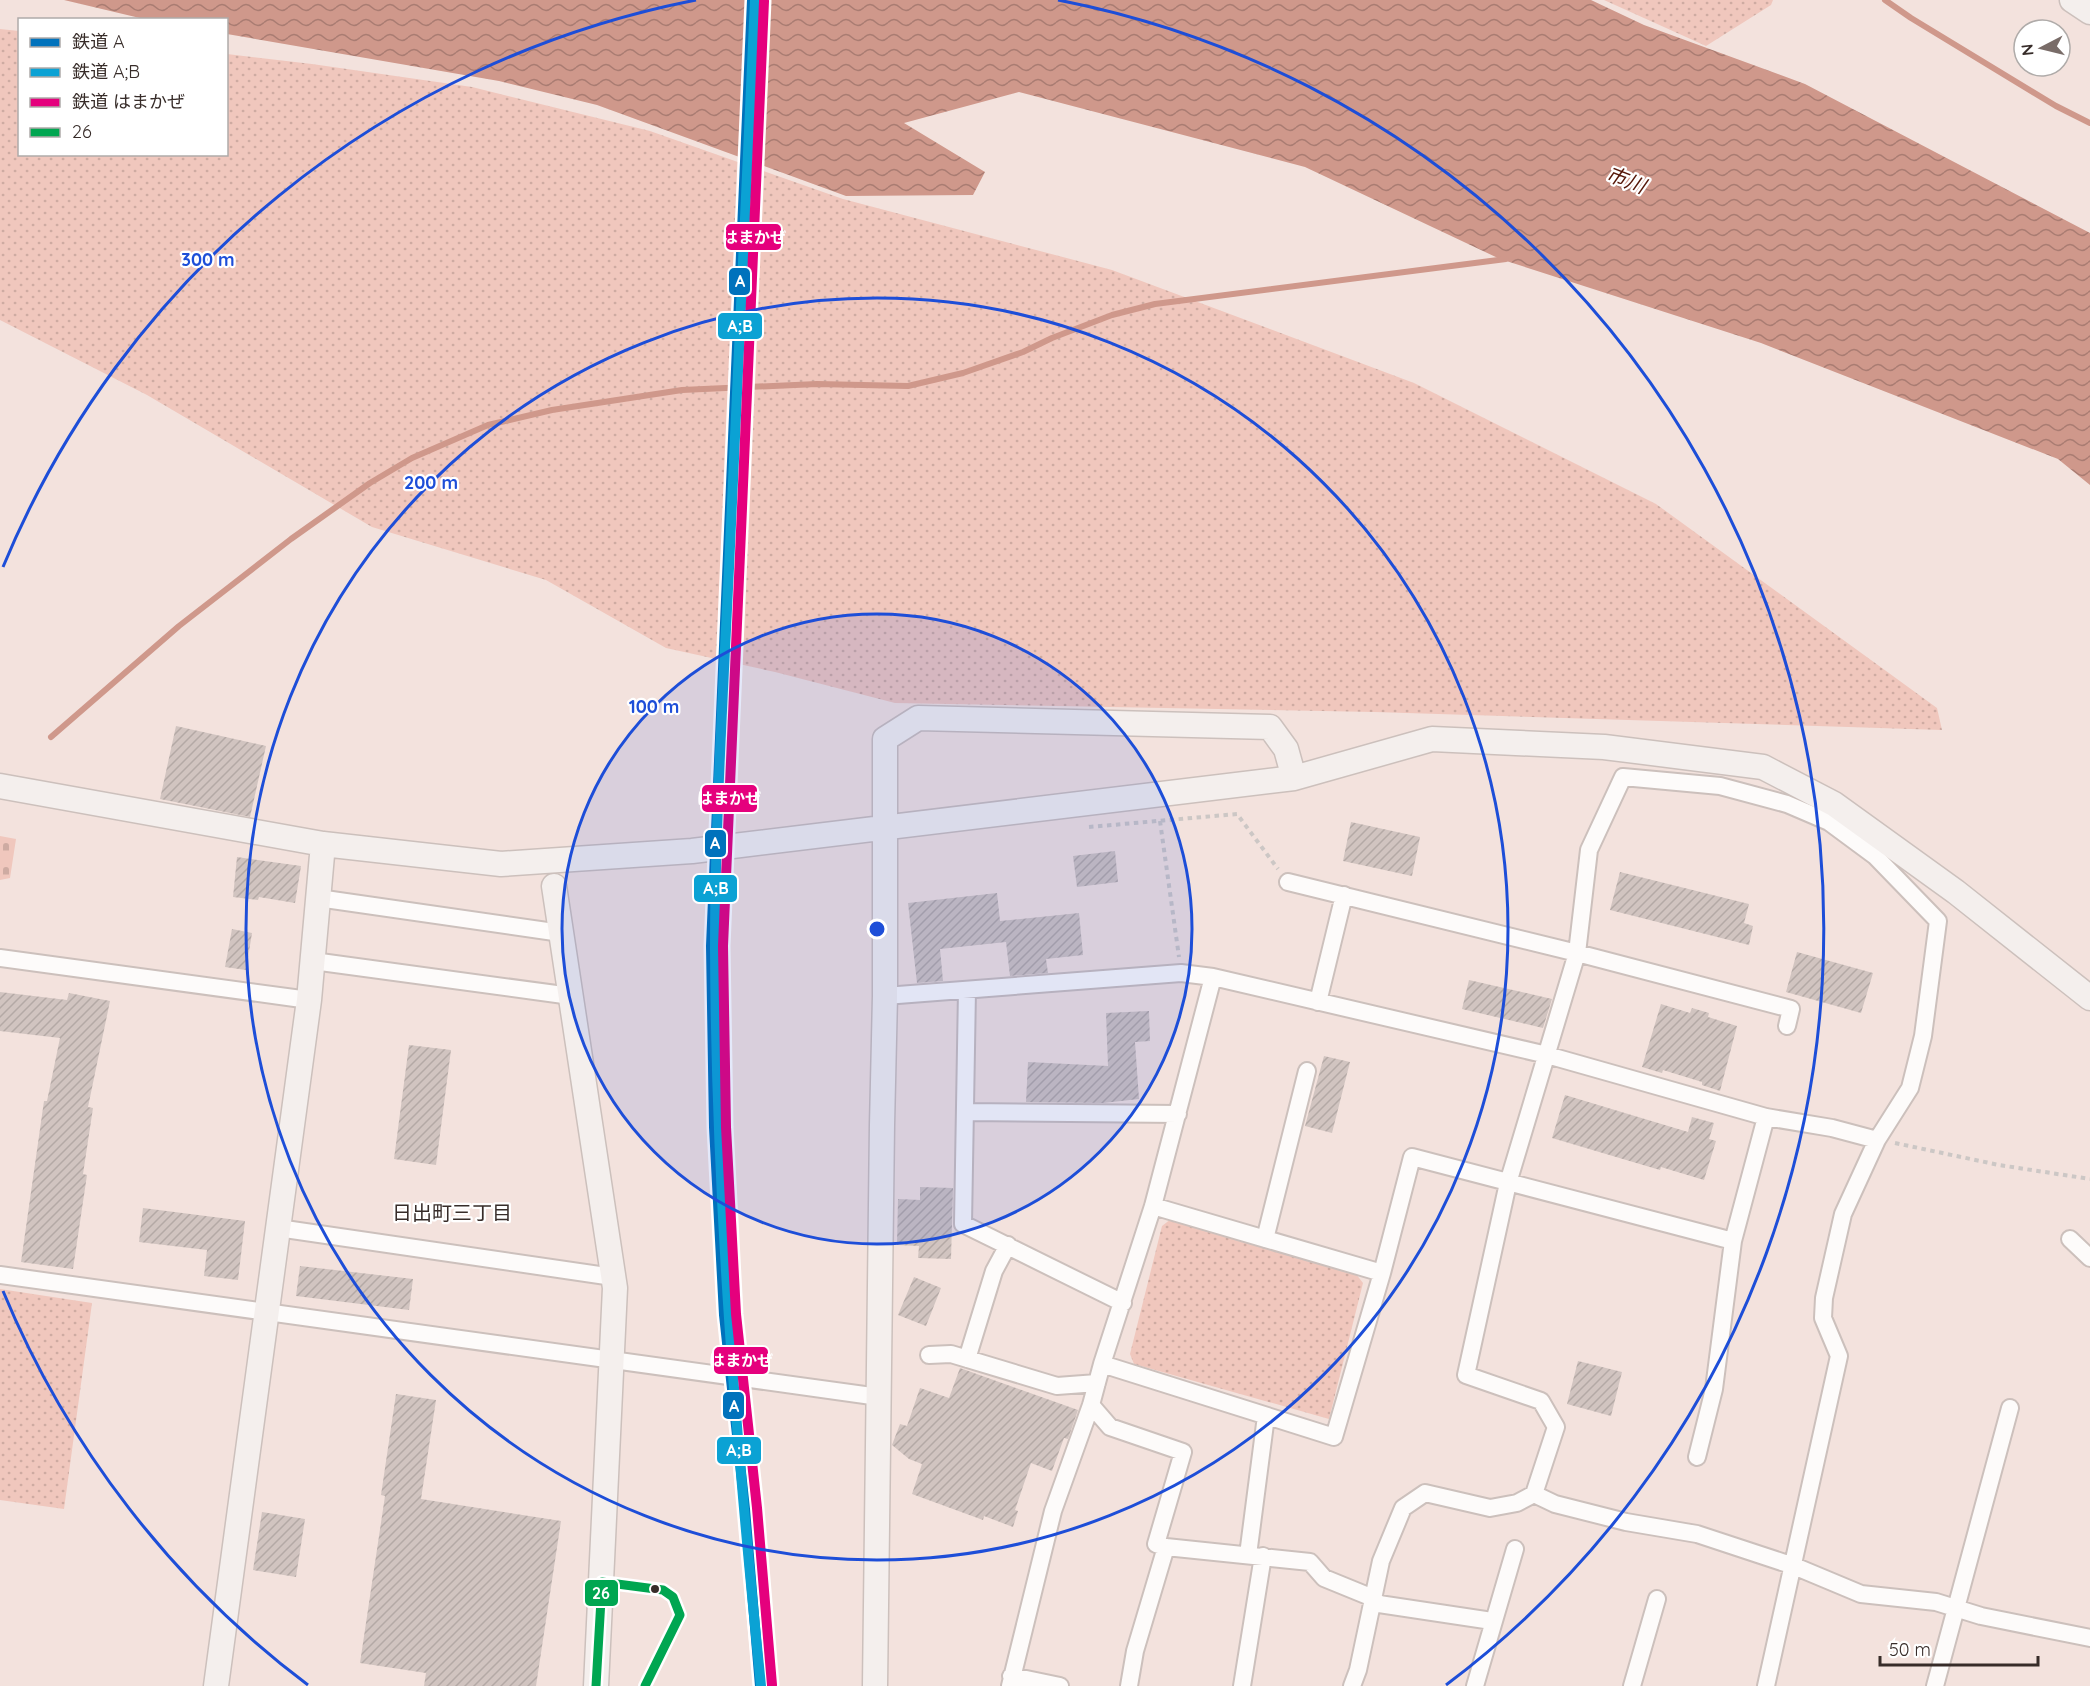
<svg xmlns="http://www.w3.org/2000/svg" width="2090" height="1686" viewBox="0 0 2090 1686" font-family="Quicksand,'Noto Sans JP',sans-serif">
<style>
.cemetery{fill:url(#cemetery-stones)}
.park{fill:url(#park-dots)}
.water{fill:url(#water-waves)}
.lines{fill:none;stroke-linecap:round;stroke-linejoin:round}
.stream{stroke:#cf988b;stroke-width:6}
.building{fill:url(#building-hatch)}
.lane-casing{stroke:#ccc0bc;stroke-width:11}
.street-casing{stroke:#ccc0bc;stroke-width:20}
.secondary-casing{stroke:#ccc0bc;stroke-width:27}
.path{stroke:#ccc7c5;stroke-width:4;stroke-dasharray:4.5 4.5;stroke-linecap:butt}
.lane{stroke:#fdfbfa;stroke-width:8}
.street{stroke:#fdfbfa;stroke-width:16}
.secondary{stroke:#f4efed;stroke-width:24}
.bus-1-casing{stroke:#fff;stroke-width:14}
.bus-1{stroke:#00a651;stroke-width:9}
.rail-1-casing{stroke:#fff;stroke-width:15}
.rail-2-casing{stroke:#fff;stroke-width:15}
.rail-3-casing{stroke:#fff;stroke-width:15}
.rail-1{stroke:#0072bc;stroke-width:10}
.rail-2{stroke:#0ba2d4;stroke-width:10}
.rail-3{stroke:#e5007d;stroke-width:10}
.ring{fill:none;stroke:#1d4ed8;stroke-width:3}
.bus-dot{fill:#372c29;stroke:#fff;stroke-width:2}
.labels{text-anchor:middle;stroke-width:4.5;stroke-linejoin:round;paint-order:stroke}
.water-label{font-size:20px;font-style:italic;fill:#551506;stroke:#fff}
.neighbourhood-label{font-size:20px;fill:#372c29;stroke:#fff}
.centre{fill:#1d4ed8;stroke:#fff;stroke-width:3}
.ring-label{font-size:18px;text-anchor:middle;font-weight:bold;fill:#1d4ed8;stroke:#fff;stroke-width:4.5;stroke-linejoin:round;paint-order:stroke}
.line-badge{stroke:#fff;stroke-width:2}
.badge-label{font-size:16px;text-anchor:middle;font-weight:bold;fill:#fff}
</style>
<defs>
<pattern id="cemetery-stones" width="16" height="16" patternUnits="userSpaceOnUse" patternTransform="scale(1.5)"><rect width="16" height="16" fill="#f0c7bd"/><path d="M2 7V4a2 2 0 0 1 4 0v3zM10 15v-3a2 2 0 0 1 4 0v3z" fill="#ceaba2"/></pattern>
<pattern id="park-dots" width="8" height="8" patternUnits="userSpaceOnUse" patternTransform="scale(1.5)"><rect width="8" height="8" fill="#f0c7bd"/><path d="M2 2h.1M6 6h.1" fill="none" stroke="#ceaba2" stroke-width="1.8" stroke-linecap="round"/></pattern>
<pattern id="water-waves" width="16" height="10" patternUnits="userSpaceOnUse" patternTransform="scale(1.5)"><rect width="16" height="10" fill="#cf988b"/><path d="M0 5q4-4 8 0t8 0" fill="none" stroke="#a97c72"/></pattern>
<pattern id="building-hatch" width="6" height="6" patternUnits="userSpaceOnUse" patternTransform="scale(1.5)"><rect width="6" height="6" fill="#d1c4c0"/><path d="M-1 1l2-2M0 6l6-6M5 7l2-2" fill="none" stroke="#b4a9a5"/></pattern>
</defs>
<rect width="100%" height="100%" fill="#f3e2dd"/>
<!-- cemetery -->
<path class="cemetery" d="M0 836 16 839 10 878 0 880Z"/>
<!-- park -->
<path class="park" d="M1604 0H1773L1771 5 1706 46Z
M0 29 19 31 20 154H226L227 54 312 64 472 87 650 131 843 199 1112 270 1414 383 1656 504 1937 708 1942 730 1374 712 895 703 775 672 666 648 546 580 372 527 147 395 0 320Z
M1171 1219 1356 1274 1363 1283 1329 1419 1134 1364 1130 1354 1162 1226Z
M0 1289 92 1303 64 1509 0 1500Z"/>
<!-- water -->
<path class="water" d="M64 0H1591L1644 25 1805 84 2090 233V485L2058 459 1761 343 1500 259 1305 167 1019 92 904 123 985 172 973 195 846 196 597 105 499 81 227 34 226 20 144 19Z"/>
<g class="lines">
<!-- stream -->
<path class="stream" d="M1885 0 1911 18 2056 106 2090 123
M51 737 179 626 291 539 370 483 412 458 488 425 552 410 682 390 817 384 908 386 963 373 1023 352 1052 338 1112 315 1155 304 1506 259"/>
</g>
<!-- building -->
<path class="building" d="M176 726 266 746 250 817 160 799Z
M1351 822 1420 837 1412 876 1343 861Z
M1115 851 1118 882 1077 887 1073 856Z
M237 857 301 866 295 903 259 897 258 900 233 897Z
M1620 872 1749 904 1744 923 1753 926 1749 945 1610 910Z
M997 893 1000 921 1079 913 1083 955 1046 959 1048 973 1010 976 1006 942 940 949 943 981 917 983 908 903Z
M232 929 252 933 246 970 225 967Z
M1797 952 1873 973 1861 1013 1786 992Z
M1469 980 1552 999 1543 1028 1462 1009Z
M0 992 67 1000 69 993 110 1001 88 1107 93 1108 83 1174 87 1175 73 1269 21 1262 44 1101H47L60 1038 0 1031Z
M1661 1004 1690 1013 1692 1008 1709 1013 1708 1017 1737 1026 1720 1091 1702 1085V1082L1663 1070 1662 1073 1642 1067Z
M1149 1011 1150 1041 1135 1042 1139 1099 1103 1103 1026 1102 1028 1062 1108 1066 1106 1013Z
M409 1045 451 1050 436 1165 394 1159Z
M1324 1056 1350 1062 1332 1133 1305 1126Z
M1565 1095 1688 1132 1692 1117 1714 1123 1709 1139 1716 1141 1704 1180 1661 1167 1660 1170 1552 1138Z
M920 1187 953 1188 951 1259 918 1258 919 1246 897 1245 898 1199 920 1200Z
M143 1208 245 1221 238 1280 204 1276 207 1250 139 1242Z
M300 1266 413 1279 409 1310 296 1296Z
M914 1277 941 1288 926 1326 898 1315Z
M1578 1361 1622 1372 1611 1416 1567 1404Z
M960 1368 1078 1410 1068 1439 1064 1438 1052 1471 1031 1463 1015 1510 1018 1511 1013 1527 984 1516 983 1520 912 1494 922 1464 909 1459 892 1445 900 1424 907 1426 920 1388 949 1398Z
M396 1394 436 1400 421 1499 561 1521 536 1686H424L426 1673 360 1663 385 1496 381 1495Z
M262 1512 305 1519 296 1577 253 1570Z"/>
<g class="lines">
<defs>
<path id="lane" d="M603 1582 663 1590 673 1597 680 1615 645 1686"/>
<path id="street" d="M1288 882 1577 953 1791 1009 1787 1026
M318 898 561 933
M0 958 309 1000
M313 961 571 996
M967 990 963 1224 1123 1303
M885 996 1181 973 1213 977 1547 1055 1766 1117 1832 1128 1877 1140
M1318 1002 1344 895
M965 1112 1178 1114
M1153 1206 1382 1273
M278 1228 613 1277
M1265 1239 1307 1071
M2070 1239 2090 1258
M0 1275 879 1397
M929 1355 951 1354 1057 1386 1097 1383
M967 1359 994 1271 1008 1245
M1102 1364 1334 1437 1382 1273 1412 1157 1733 1241
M1091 1405 1110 1427 1183 1452 1156 1544 1166 1547 1310 1562 1324 1578 1373 1598 1379 1604 1492 1621
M1697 1457 1714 1389 1733 1241 1766 1117
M1534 1494 1555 1504 1626 1522 1697 1534 1794 1566 1861 1594 1936 1602 1981 1616 2090 1638
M1248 1555 1266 1416
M1011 1676 1060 1686
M1010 1686 1053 1511 1091 1405 1102 1364 1153 1206 1213 977
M1129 1686 1135 1651 1166 1547
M1242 1686 1263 1556
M1352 1686 1358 1670 1381 1561 1403 1508 1425 1493 1490 1508 1517 1503 1534 1494 1556 1427 1541 1401 1466 1375 1508 1183 1577 953 1589 850 1623 777 1720 786 1787 804 1829 822 1875 856 1938 921 1923 1036 1910 1088 1877 1140 1843 1214 1824 1298 1823 1318 1839 1356 1766 1686
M1475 1686 1515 1549
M1632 1686 1657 1599
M1935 1686 2010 1408"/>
<path id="secondary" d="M2072 0 2090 12
M0 786 323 844 501 864 692 851 1294 778 1432 739 1604 747 1763 767 1834 804 1956 892 2090 998
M554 886 615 1288 596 1686
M216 1686 309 1000 323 844
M875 1686 882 1125 885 996V739L918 718 1270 727 1286 749 1294 778"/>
</defs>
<!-- lane casing -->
<use href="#lane" class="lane-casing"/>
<!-- street casing -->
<use href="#street" class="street-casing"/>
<!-- secondary casing -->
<use href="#secondary" class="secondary-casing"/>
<!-- path -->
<path class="path" d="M1160 821 1179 957
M1089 827 1237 814 1278 869
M1895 1143 1999 1165 2090 1179"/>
<!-- lane -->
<use href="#lane" class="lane"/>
<!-- street -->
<use href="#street" class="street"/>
<!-- secondary -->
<use href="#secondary" class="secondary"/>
<defs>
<path id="bus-1" d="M596 1686 602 1582 663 1590 673 1597 680 1615 645 1686"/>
</defs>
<!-- bus-1 casing -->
<use href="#bus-1" class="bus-1-casing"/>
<!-- bus-1 -->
<use href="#bus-1" class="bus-1"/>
<defs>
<path id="rail-1" d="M752 0 711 946 714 1127 724 1315 745 1509 760 1686"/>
<path id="rail-2" d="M755 0C746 189 738 379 729 568 723 695 715 822 715 949 716 1196 736 1441 761 1686"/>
<path id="rail-3" d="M764 1 723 946 726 1127 736 1314 757 1508 772 1685"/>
</defs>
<!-- rail-1 casing -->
<use href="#rail-1" class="rail-1-casing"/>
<!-- rail-2 casing -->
<use href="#rail-2" class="rail-2-casing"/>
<!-- rail-3 casing -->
<use href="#rail-3" class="rail-3-casing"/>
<!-- rail-1 -->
<use href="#rail-1" class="rail-1"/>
<!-- rail-2 -->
<use href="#rail-2" class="rail-2"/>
<!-- rail-3 -->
<use href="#rail-3" class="rail-3"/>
</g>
<!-- distance rings -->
<circle cx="877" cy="929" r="315" fill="#1d4ed8" fill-opacity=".12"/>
<g class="ring">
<circle cx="877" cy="929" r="315"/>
<circle cx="877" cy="929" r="631"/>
<path d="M308 1685A946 946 0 0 1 3 1291M3 567A946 946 0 0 1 696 0M1058 0A946 946 0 0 1 1446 1685"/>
</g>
<!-- markers -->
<circle class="bus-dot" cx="655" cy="1589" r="5"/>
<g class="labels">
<!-- water labels -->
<g class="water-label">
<text transform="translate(1626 180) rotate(21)" y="7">市川</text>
</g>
<!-- neighbourhood labels -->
<g class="neighbourhood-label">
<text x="452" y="1220">日出町三丁目</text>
</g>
</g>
<circle cx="877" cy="929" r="9" class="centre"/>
<g class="ring-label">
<text x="208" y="266">300 m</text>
<text x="431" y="489">200 m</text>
<text x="654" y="713">100 m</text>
</g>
<g class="line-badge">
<rect x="725" y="223" width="57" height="28" rx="6" fill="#e5007d"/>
<rect x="728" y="267" width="23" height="29" rx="6" fill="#0072bc"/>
<rect x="717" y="312" width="46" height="28" rx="6" fill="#0ba2d4"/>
<rect x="701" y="784" width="57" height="29" rx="6" fill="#e5007d"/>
<rect x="704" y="829" width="23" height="29" rx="6" fill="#0072bc"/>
<rect x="693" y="874" width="45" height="29" rx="6" fill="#0ba2d4"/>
<rect x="713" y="1346" width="56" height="29" rx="6" fill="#e5007d"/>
<rect x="722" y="1391" width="23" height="29" rx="6" fill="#0072bc"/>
<rect x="716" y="1436" width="46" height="29" rx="6" fill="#0ba2d4"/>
<rect x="584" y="1579" width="35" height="28" rx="6" fill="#00a651"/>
</g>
<g class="badge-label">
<text x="754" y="243">はまかぜ</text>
<text x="740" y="287">A</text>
<text x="740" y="332">A;B</text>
<text x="729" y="804">はまかぜ</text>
<text x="715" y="849">A</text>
<text x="716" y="894">A;B</text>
<text x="741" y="1366">はまかぜ</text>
<text x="734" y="1412">A</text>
<text x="739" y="1456">A;B</text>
<text x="601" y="1599">26</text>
</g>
<!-- legend -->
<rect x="18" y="18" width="210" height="138" fill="#ffffff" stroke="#afaba9" stroke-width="1.5"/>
<rect x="30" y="38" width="30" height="9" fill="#0072bc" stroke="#afaba9" stroke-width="1.5"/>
<text x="72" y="48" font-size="18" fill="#372c29">鉄道 A</text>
<rect x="30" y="68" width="30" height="9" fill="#0ba2d4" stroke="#afaba9" stroke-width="1.5"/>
<text x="72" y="78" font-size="18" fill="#372c29">鉄道 A;B</text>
<rect x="30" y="98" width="30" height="9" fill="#e5007d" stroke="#afaba9" stroke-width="1.5"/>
<text x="72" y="108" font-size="18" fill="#372c29">鉄道 はまかぜ</text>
<rect x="30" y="128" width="30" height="9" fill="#00a651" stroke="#afaba9" stroke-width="1.5"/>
<text x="72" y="138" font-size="18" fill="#372c29">26</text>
<!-- north arrow -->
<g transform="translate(2042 48) rotate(263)"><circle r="28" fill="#ffffff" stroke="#afaba9" stroke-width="1.5"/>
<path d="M0-4.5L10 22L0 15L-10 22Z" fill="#796c68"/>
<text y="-9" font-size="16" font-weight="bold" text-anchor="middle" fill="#372c29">N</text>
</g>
<!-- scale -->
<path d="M1880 1656v9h158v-9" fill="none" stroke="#372c29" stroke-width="3"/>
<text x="1889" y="1656" font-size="18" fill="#372c29" stroke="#ffffff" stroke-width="4.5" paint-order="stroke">50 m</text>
</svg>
